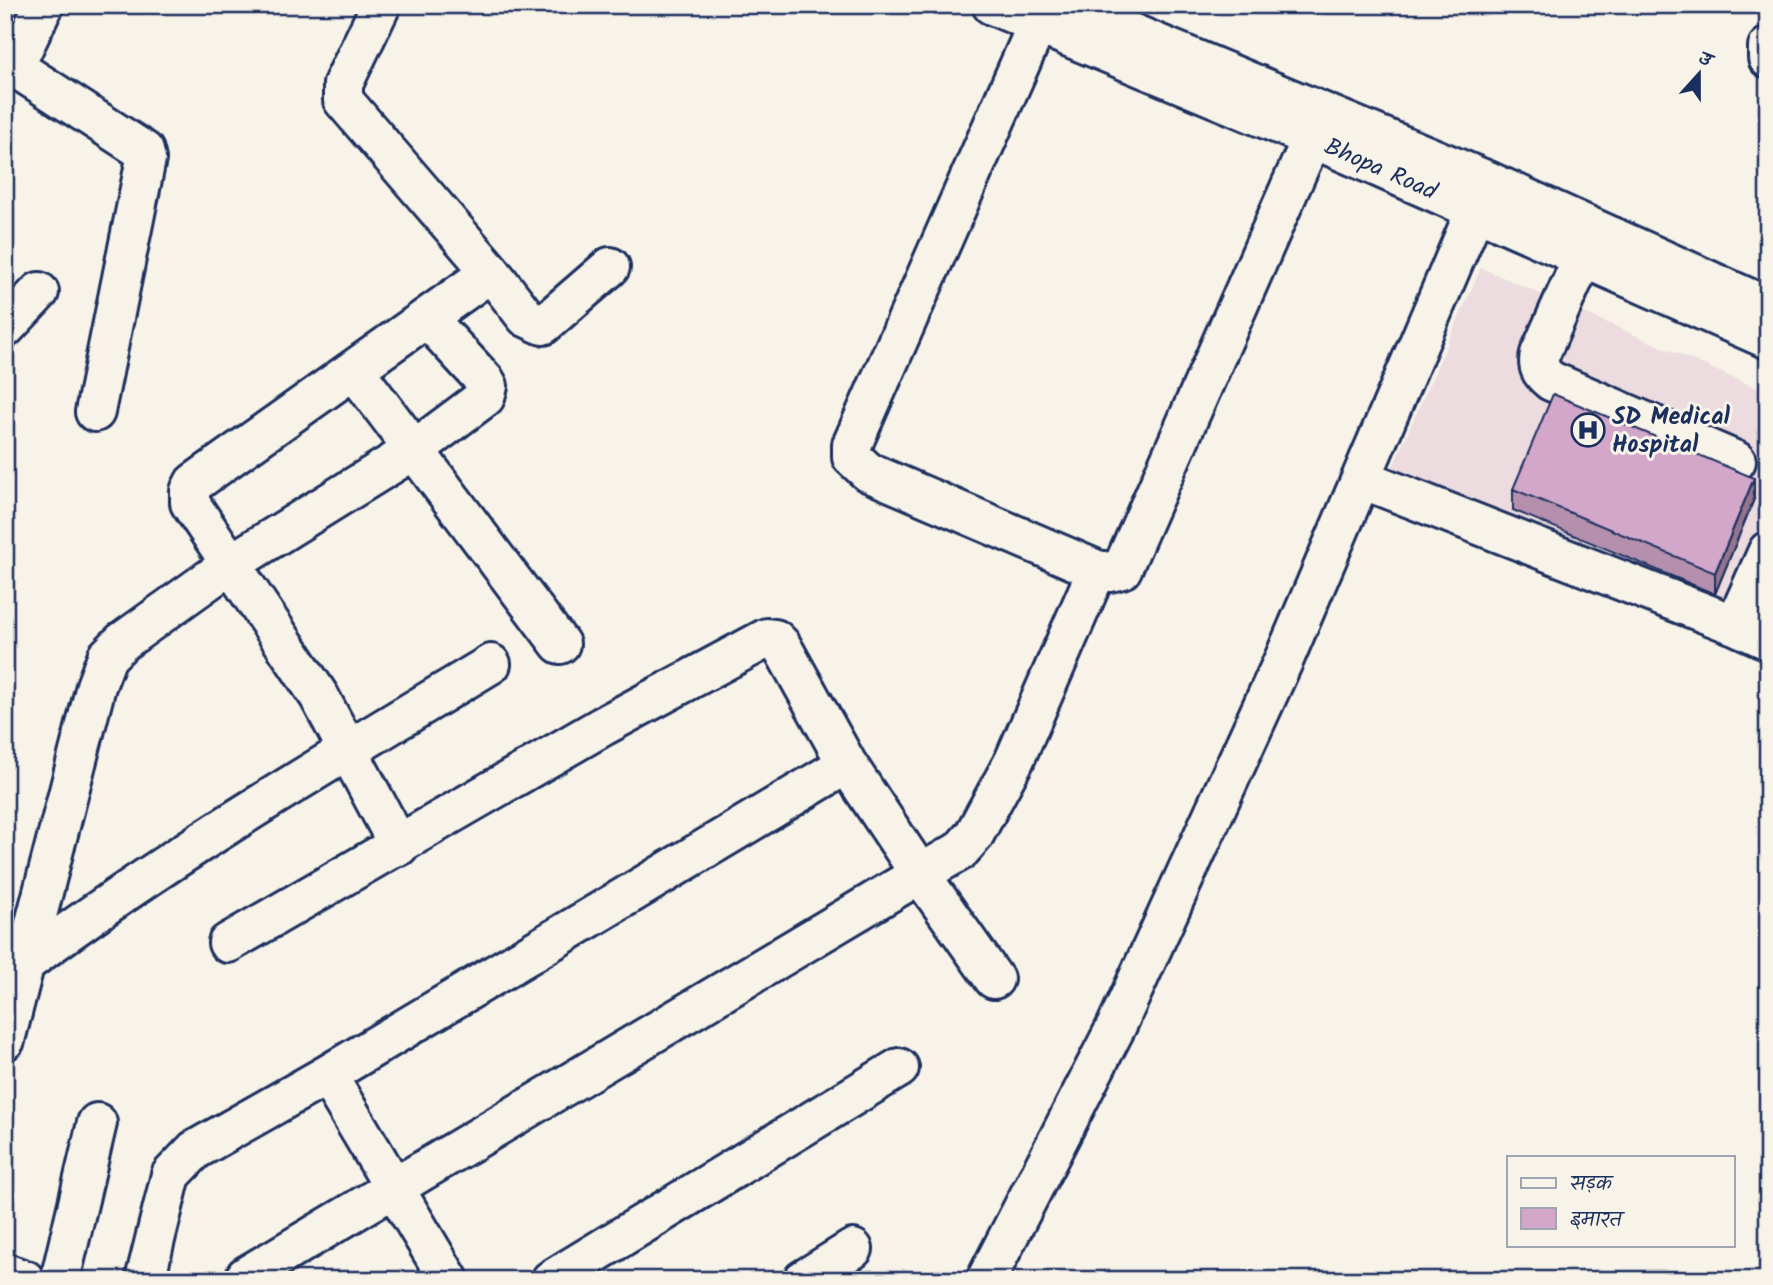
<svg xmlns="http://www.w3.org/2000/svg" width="1773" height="1285" viewBox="0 0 1773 1285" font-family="Kalam,'Playpen Sans Deva',sans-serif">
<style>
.built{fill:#ecdcdf}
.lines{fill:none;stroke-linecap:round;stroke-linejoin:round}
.minor-casing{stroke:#1b2f5e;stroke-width:44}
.major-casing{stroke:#1b2f5e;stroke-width:44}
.minor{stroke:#f7f3e8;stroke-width:38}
.major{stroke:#f7f3e8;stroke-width:38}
.wall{fill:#b590ae;stroke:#1b2f5e;stroke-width:2}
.shaded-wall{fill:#93758d;stroke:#1b2f5e;stroke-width:2}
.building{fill:#d2a7ca;stroke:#1b2f5e;stroke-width:2}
.labels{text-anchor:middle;stroke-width:6;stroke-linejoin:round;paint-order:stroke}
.street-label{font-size:24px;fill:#1b2f5e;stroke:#f7f3e8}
.poi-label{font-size:24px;font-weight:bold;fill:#1b2f5e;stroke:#f7f3e8;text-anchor:start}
</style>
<rect width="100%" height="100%" fill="#f7f3e8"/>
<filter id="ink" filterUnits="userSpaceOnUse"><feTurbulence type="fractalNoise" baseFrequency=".0143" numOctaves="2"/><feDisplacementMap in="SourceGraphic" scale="14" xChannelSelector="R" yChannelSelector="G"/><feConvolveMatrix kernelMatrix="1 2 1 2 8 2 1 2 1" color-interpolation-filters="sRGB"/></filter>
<g filter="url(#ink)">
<!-- built -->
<path class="built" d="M1481 268 1768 393V515L1726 606 1392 468Z"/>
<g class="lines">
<defs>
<path id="minor" d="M381 5 343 84V100L491 272 526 317 543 325 610 267
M1046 5 852 445V457L868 472 1097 570 1110 572 1122 569 1312 138
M1768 47V58
M5 61 144 151 146 159 95 412
M14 67 44 5
M1583 257 1540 354C1537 367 1541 373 1551 381L1736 461
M5 328 39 292
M355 371 560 644
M1362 479 1735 625 1768 551
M1735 625 1768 640
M399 846 319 696 190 503V491L194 483 491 272
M228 943 603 726 767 638 775 639 781 645 847 764 920 874 960 851 974 835 1014 761 1097 570
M14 962 24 964C173 853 332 760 491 664
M5 1040 96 686 107 657 122 642 232 563 414 450 485 397 488 386 485 381 427 318
M327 1075 449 1280
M5 1273 25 1280
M246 1276 920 874 994 979
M60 1280 97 1123
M145 1280 171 1175 195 1150 327 1075 847 764
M551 1280 899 1068
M803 1280 853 1249
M986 1280 1117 1025 1285 657 1488 181"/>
<g id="major">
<path id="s1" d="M992 5 1312 138 1768 339"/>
<path d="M1064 5 1488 181 1768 307"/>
</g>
</defs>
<!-- minor casing -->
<use href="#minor" class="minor-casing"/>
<!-- major casing -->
<use href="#major" class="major-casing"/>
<!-- minor -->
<use href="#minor" class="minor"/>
<!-- major -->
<use href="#major" class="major"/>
</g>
<!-- wall -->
<path class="wall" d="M1513 489 1754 499 1715 594 1513 510Z"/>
<!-- shaded-wall -->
<path class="shaded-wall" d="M1754 478V499L1715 594V573Z"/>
<!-- building -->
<path class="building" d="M1553 394 1754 478 1715 573 1513 489Z"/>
</g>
<!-- icons -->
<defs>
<symbol id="hospital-ring" viewBox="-11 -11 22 22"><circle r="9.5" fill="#f7f3e8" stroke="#1b2f5e" stroke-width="1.5"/><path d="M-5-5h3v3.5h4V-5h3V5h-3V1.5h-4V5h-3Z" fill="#1b2f5e"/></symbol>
</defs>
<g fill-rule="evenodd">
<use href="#hospital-ring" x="1569" y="411" width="38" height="38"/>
</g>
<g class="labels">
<!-- street labels -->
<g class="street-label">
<text dy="8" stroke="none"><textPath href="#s1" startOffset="422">Bhopa Road</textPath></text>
</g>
<!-- poi labels -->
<g class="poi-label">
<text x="1612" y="424">SD Medical<tspan x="1612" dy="28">Hospital</tspan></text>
</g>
</g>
<!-- margin -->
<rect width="1773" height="1285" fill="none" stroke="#f7f3e8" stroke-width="28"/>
<rect x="14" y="14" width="1745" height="1257" fill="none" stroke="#1b2f5e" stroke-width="2.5" filter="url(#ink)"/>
<!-- legend -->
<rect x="1507" y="1156" width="228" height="91" fill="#f7f3e8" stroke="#9fa5b1" stroke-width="2"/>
<rect x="1521" y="1178" width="35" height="10" fill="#f7f3e8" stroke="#9fa5b1" stroke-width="2"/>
<text x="1570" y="1190" font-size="21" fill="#1b2f5e">सड़क</text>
<rect x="1521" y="1208" width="35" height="21" fill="#d2a7ca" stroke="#9fa5b1" stroke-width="2"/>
<text x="1570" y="1226" font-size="21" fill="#1b2f5e">इमारत</text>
<!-- north arrow -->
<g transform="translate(1699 74) rotate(21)" stroke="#f7f3e8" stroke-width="5" paint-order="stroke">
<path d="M0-5L12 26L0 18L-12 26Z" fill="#1b2f5e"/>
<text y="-10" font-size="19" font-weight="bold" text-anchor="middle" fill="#1b2f5e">उ</text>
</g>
</svg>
